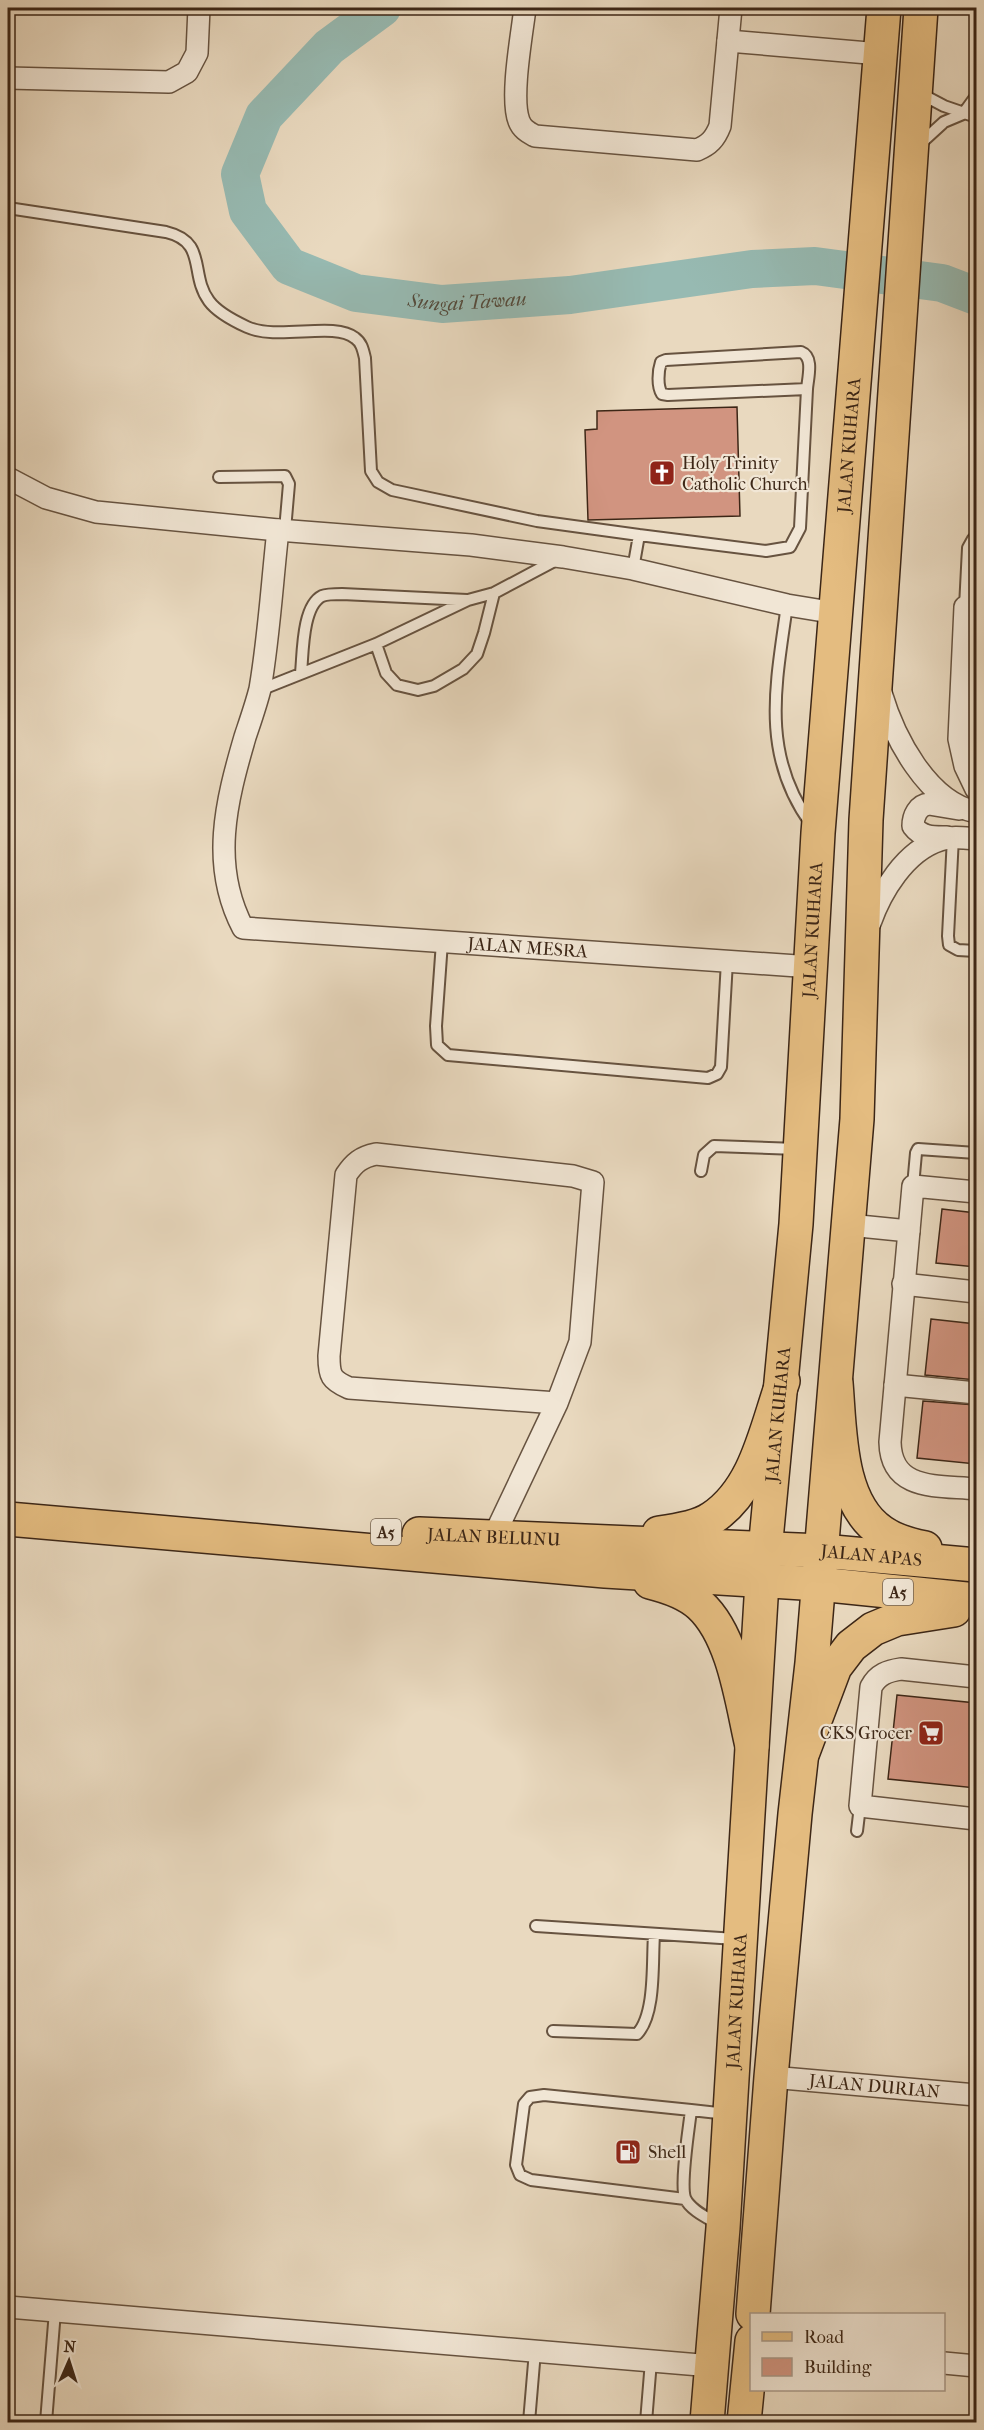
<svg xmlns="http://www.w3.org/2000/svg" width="984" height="2430" viewBox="0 0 984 2430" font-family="'IM FELL French Canon',serif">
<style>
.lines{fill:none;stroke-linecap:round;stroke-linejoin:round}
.river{stroke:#97bab2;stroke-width:38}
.building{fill:#d19480;stroke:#3c2616;stroke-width:1.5}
.lane-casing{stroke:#675340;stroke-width:14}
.street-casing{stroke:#675340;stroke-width:24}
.primary-casing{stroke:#3c2616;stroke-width:36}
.highway-casing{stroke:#3c2616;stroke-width:36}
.lane{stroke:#f1e6d5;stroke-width:10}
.street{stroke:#f1e6d5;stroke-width:21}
.primary{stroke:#e4bc80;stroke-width:33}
.highway{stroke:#e4bc80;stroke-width:33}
.labels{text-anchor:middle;stroke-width:4.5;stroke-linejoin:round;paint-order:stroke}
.shield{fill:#f1e6d5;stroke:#72604f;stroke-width:1.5}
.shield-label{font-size:16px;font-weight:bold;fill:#3c2616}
.street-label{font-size:18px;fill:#3c2616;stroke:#f1e6d5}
.poi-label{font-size:18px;fill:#3c2616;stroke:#f1e6d5;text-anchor:start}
.water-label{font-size:20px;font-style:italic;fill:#534b3d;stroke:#f1e6d5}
</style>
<rect width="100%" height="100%" fill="#e9d9bf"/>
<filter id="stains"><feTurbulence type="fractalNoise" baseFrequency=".00333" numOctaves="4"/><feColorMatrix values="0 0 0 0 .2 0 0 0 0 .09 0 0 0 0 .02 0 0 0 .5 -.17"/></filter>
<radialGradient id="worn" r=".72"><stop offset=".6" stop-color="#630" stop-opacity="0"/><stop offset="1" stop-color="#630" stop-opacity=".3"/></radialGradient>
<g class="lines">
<!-- river -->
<path class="river" id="s1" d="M382 8 329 47 264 116 240 174 248 211 289 266 356 293 442 304 570 295 752 269 815 266 942 283 976 296"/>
</g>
<!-- building -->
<path class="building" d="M737 407 740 516 588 520 585 430 597 429V411Z
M942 1209 976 1213V1267L936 1263Z
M931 1319 976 1324V1380L925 1375Z
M923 1401 976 1405V1464L917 1458Z
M897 1695 976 1703V1788L888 1779Z"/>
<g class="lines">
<defs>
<path id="lane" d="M923 89 925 96 944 106 976 117
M921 143 944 122 963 114 976 96
M8 208 166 232C208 242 189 274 209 301 217 312 234 321 247 327 278 341 334 321 355 338 362 343 363 350 365 358L371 471 378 482 392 490 537 521 639 535 633 569
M801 352C814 357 808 377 807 389L668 395 662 394C657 386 658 371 661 362L666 360Z
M219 477 285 476 289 484 285 530
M639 535 766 551 790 547 800 528 807 389
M787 605C776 684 760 754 811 824
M965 607 968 548 973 539 976 538
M376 644 386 673 397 685 418 690 434 686 463 669 477 654 484 633 494 593
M301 673C303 654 302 606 322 596 327 594 336 594 342 594L467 600
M260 690 376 644 468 600 494 593 558 559
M953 837 948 936 949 945 958 950 976 951
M442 942 436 1026 437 1045 448 1055 708 1078 717 1074 721 1067 727 961
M701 1171 704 1155 714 1146 797 1149
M913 1186 916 1153 918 1149 976 1153
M975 1192 976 1174
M857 1831 860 1806
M536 1926 736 1939
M553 2031 637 2034C656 2014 652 1962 654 1935
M685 2199 531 2180 520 2175 516 2165 524 2104 530 2097 544 2095 691 2110
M718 2224C708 2218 690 2210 685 2198 680 2183 689 2128 691 2110L727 2114
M46 2422 55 2311
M529 2422 535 2351
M646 2422 651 2361"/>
<g id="street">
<path d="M525 8C522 34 510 98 519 121 522 129 528 132 535 136L697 150C709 145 715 139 720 126L731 8"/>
<path d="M728 41 880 54"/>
<path d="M8 78 169 82 187 72 197 53 199 8"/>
<path d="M8 478 46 498 96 512 278 530 471 545 563 557 633 569 787 605 836 613"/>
<path id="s2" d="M278 530C272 583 269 637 260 689 256 705 250 722 245 737 226 802 210 865 243 928L812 967"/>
<path d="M976 608 965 607 959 739 965 766 976 789"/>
<path d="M881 693C894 737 927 802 976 812"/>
<path d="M947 837C933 837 922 838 913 826 913 816 918 805 929 804L959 809"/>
<path d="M870 923C881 892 905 851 940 840 952 836 964 838 976 839"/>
<path d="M976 1192 913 1186 890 1442C891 1492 939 1485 976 1489"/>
<path d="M849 1225 909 1231"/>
<path d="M903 1284 976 1292"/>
<path d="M895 1385 976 1393"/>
<path d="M493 1538 557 1403 580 1342 593 1182 573 1176 376 1154C361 1157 354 1163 346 1175L329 1356C329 1376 331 1380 349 1388L557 1403"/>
<path d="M976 1677 901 1669C888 1671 878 1674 871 1687L860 1806 976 1819"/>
<path id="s3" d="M771 2077 976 2095"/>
<path d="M8 2307 712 2366"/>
<path d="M944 2363 976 2366"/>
</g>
<g id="primary">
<path d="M753 2314 771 2077 795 1814 812 1663 857 1119 866 820 921 8"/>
<path id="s4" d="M707 2422 723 2228 762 1582 796 1224 818 833 884 8"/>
<path d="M744 2422 752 2341"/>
</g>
<g id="highway">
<path d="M836 1383C840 1429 838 1503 882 1532 895 1541 909 1545 925 1548"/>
<path d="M8 1519 605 1571 819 1584 976 1600"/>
<path d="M659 1533C675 1531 698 1528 712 1518 756 1489 766 1429 783 1381"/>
<path id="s5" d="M419 1534 822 1551 976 1565"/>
<path d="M650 1582C666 1586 687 1593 700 1605 734 1636 742 1703 752 1746"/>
<path d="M803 1752 835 1667 851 1646 873 1629 897 1619 954 1610"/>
</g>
</defs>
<!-- lane casing -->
<use href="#lane" class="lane-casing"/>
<!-- street casing -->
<use href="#street" class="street-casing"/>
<!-- primary casing -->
<use href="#primary" class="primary-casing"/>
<!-- highway casing -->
<use href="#highway" class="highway-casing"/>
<!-- lane -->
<use href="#lane" class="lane"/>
<!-- street -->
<use href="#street" class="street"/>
<!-- primary -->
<use href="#primary" class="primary"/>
<!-- highway -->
<use href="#highway" class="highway"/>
</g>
<!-- icons -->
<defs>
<symbol id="church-square" viewBox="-11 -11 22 22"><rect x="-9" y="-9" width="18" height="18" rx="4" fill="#8f2418" stroke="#f1e6d5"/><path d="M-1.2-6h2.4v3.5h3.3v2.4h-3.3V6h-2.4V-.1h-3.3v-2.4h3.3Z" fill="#fff"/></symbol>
<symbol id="supermarket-square" viewBox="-11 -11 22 22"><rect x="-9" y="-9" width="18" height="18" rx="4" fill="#8f2418" stroke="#f1e6d5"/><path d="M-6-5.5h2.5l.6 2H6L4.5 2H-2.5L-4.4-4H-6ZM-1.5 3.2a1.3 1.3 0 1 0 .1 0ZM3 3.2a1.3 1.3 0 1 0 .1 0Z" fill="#fff"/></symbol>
<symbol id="fuel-square" viewBox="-11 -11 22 22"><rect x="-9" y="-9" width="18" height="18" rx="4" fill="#8f2418" stroke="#f1e6d5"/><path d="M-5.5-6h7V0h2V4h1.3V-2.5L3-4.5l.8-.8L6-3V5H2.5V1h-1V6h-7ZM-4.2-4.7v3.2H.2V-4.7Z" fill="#fff"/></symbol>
</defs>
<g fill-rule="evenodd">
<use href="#church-square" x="647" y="458" width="30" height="30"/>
<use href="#supermarket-square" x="916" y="1718" width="30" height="30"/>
<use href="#fuel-square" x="613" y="2137" width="30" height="30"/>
</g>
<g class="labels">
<!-- shield labels -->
<g class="shield">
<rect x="371" y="1519" width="30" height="26" rx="4.5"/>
<rect x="883" y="1579" width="30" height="26" rx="4.5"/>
</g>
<g class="shield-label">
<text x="386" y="1538">A5</text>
<text x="898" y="1598">A5</text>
</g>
<!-- street labels -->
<g class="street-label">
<text dy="6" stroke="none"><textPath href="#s4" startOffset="1982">JALAN KUHARA</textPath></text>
<text dy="6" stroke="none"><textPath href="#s4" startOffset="1496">JALAN KUHARA</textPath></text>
<text dy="6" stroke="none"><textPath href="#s2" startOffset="692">JALAN MESRA</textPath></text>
<text dy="6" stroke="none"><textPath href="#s4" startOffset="1010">JALAN KUHARA</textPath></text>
<text dy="6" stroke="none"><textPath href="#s5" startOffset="75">JALAN BELUNU</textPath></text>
<text dy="6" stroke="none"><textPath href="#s5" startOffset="453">JALAN APAS</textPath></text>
<text dy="6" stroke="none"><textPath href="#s4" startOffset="422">JALAN KUHARA</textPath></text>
<text dy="6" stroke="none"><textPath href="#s3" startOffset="104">JALAN DURIAN</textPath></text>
</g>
<!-- poi labels -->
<g class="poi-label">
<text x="682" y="469">Holy Trinity<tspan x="682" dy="21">Catholic Church</tspan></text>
<text x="912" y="1739" text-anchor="end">CKS Grocer</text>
<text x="648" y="2158">Shell</text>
</g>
<!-- water labels -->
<g class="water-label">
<text dy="7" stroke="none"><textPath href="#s1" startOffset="514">Sungai Tawau</textPath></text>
</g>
</g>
<!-- margin -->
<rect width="984" height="2430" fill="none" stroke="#e9d9bf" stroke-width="30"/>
<rect x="9" y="9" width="966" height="2412" fill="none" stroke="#3c2616" stroke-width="3"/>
<rect x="15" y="15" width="954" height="2400" fill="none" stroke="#3c2616" stroke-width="1.5"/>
<!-- legend -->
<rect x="750" y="2313" width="195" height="78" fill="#f1e6d5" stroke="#a99989" stroke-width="1.5"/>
<rect x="762" y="2332" width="30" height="9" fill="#e4bc80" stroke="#a99989" stroke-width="1.5"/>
<text x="804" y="2343" font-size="18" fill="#3c2616">Road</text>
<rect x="762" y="2358" width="30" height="18" fill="#d19480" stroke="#a99989" stroke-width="1.5"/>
<text x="804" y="2373" font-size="18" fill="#3c2616">Building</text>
<!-- north arrow -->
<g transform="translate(69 2361) rotate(3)" stroke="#f1e6d5" stroke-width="4.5" paint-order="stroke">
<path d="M0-4.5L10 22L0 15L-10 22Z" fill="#3c2616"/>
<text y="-9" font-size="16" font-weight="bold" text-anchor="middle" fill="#3c2616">N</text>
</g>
<rect width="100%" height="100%" filter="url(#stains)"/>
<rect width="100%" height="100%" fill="url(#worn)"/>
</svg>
